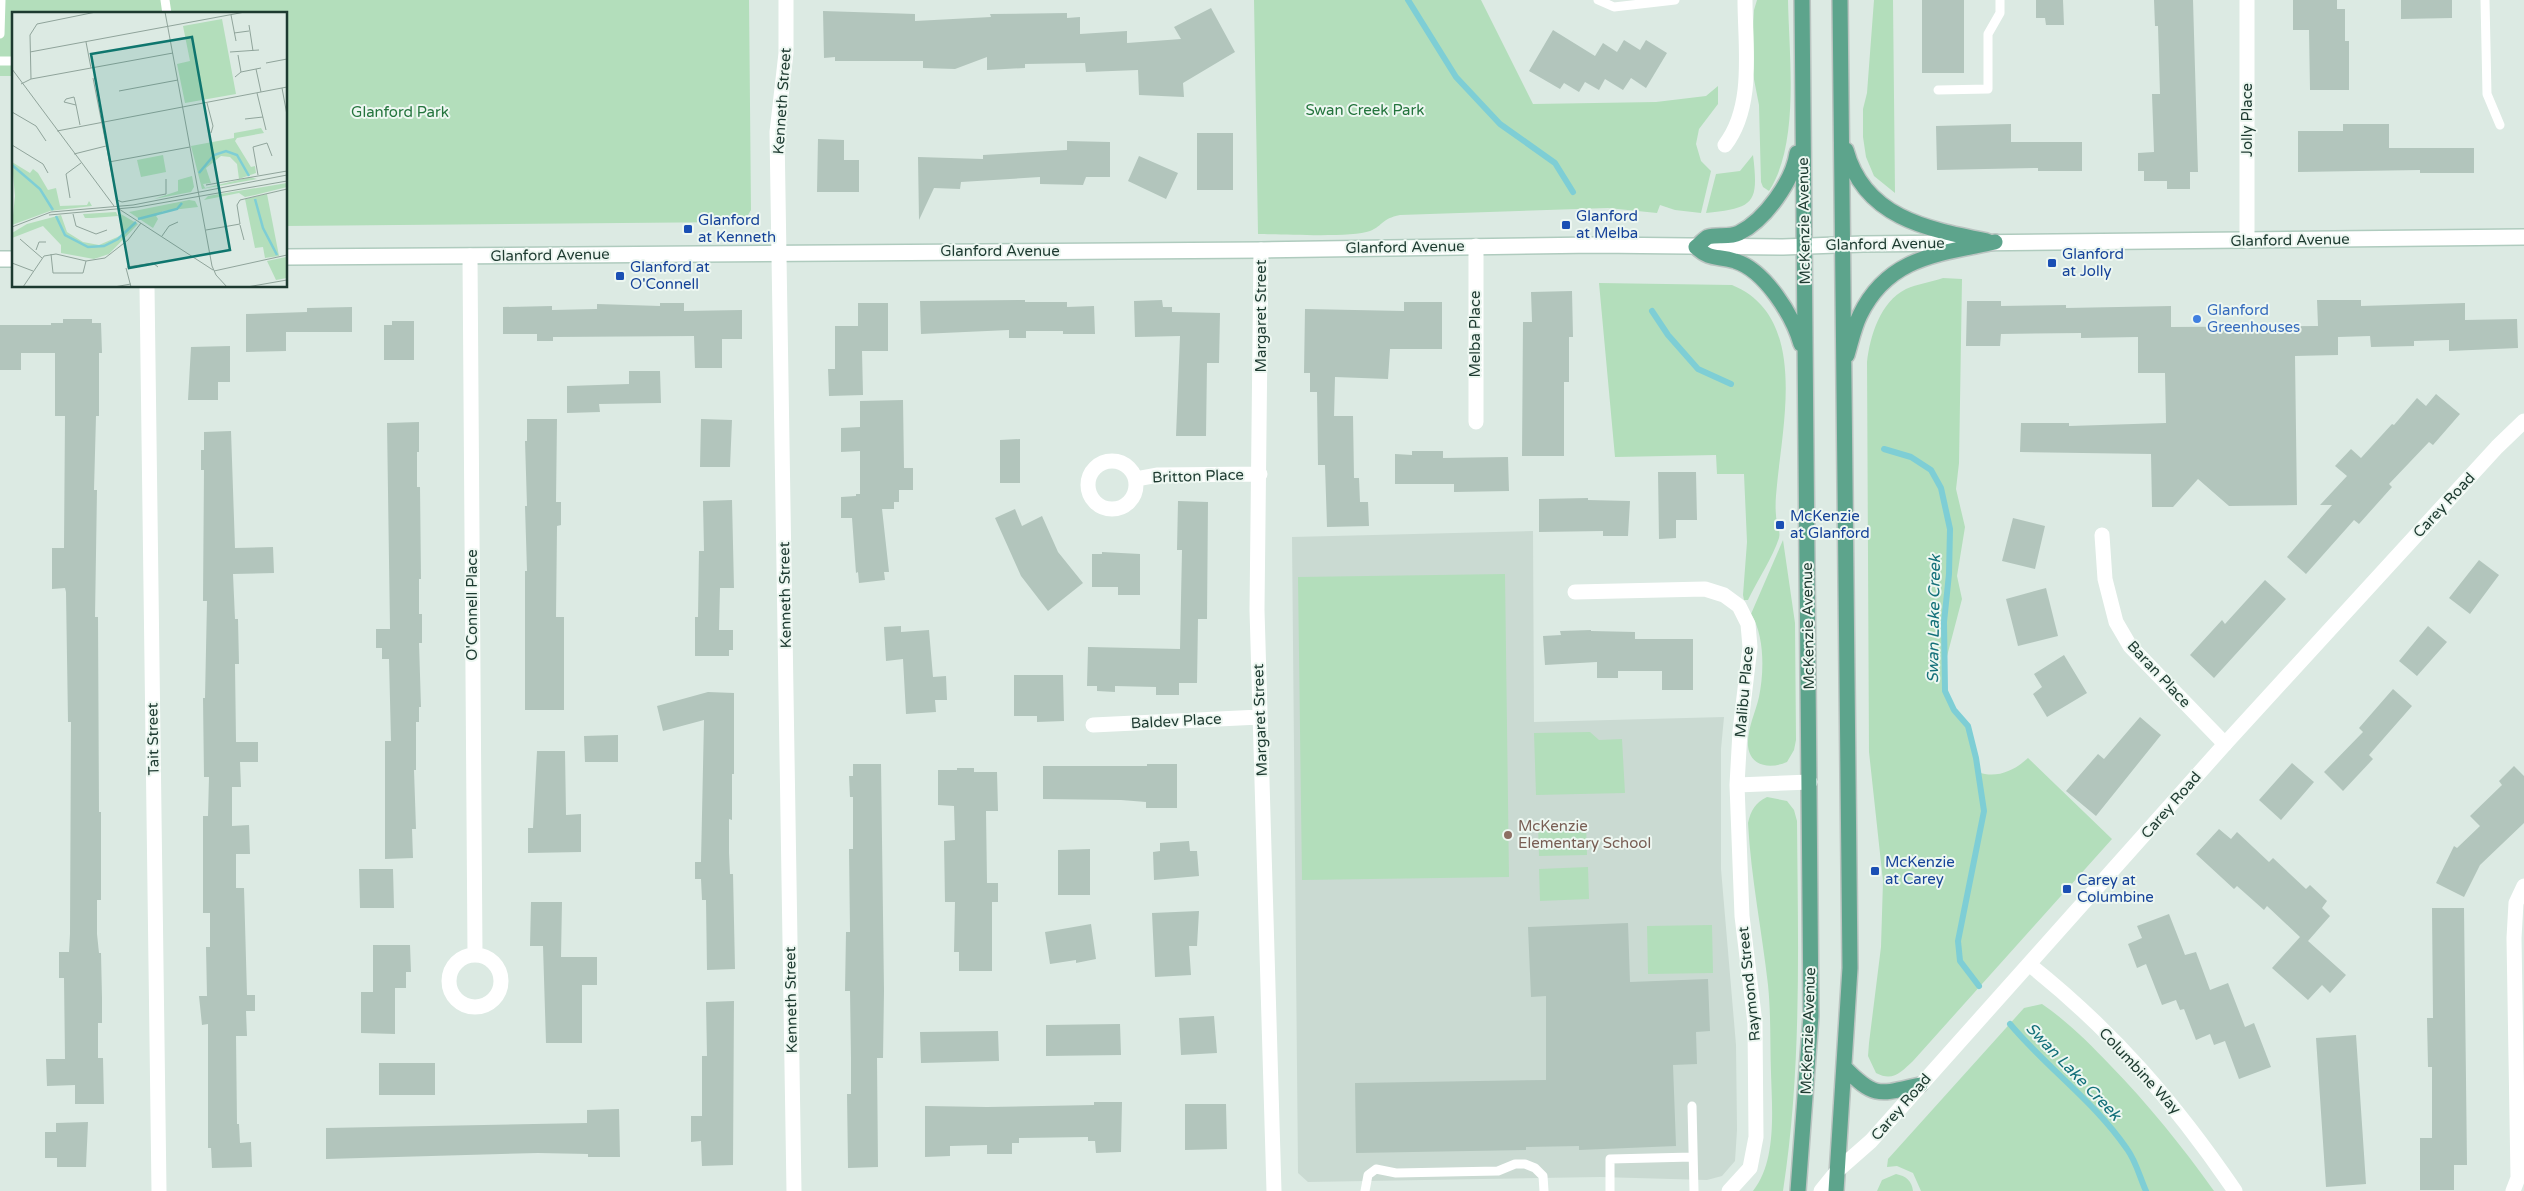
<svg xmlns="http://www.w3.org/2000/svg" width="2524" height="1191" viewBox="0 0 2524 1191" font-family="'Varela Round',sans-serif">
<style>
.built{fill:#cadad2}
.green{fill:#b3debb}
.lines{fill:none;stroke-linecap:round;stroke-linejoin:round}
.stream{stroke:#7eced5;stroke-width:6}
.building{fill:#b2c5bc}
.secondary-casing{stroke:#afcbbe;stroke-width:18}
.primary-casing{stroke:#bbc4c1;stroke-width:18}
.service{stroke:#fff;stroke-width:9}
.minor{stroke:#fff;stroke-width:15}
.tertiary{stroke:#fff;stroke-width:15}
.secondary{stroke:#fff;stroke-width:15}
.primary{stroke:#5da48c;stroke-width:15}
.transit-dot{fill:#1a4fb4;stroke:#edf7f1;stroke-width:2}
.shop-dot{fill:#3f7fe0;stroke:#edf7f1;stroke-width:2}
.education-dot{fill:#8d6e63;stroke:#edf7f1;stroke-width:2}
.labels{text-anchor:middle;stroke-width:4;stroke-linejoin:round;paint-order:stroke}
.street-label{font-size:15px;fill:#1d3a30;stroke:#edf7f1}
.park-label{font-size:15px;fill:#24743d;stroke:#edf7f1}
.transit-label{font-size:15px;fill:#164399;stroke:#edf7f1;text-anchor:start}
.shop-label{font-size:15px;fill:#366cbe;stroke:#edf7f1;text-anchor:start}
.education-label{font-size:15px;fill:#785e54;stroke:#edf7f1;text-anchor:start}
.water-label{font-size:16px;font-style:italic;fill:#13707a;stroke:#edf7f1}
.inset-river{fill:none;stroke:#7eced5;stroke-width:2.5}
.inset-road{fill:none;stroke:#90a49b;stroke-width:1}
.view{fill:#0f766e;fill-opacity:0.15;stroke:#0f766e;stroke-width:2.5}
.inset-edge{fill:none;stroke:#1d3a30;stroke-width:2.5}
</style>
<rect width="100%" height="100%" fill="#dceae3"/>
<!-- built -->
<path class="built" d="M1533 531 1534 722 1724 717 1721 749V869L1736 1045 1737 1130 1735 1161 1722 1176 1707 1180 1600 1177 1308 1182 1298 1173 1292 537Z"/>
<!-- green -->
<path class="green" d="M0 0H749L751 210 747 217 736 222 286 226V14H14V76H0Z
M1254 0H1481L1533 104 1656 102 1706 96 1718 86V104L1699 129 1696 144 1701 161 1711 171 1701 213 1675 210 1660 205 1657 213 1608 208 1400 215C1381 219 1384 225 1370 231 1352 238 1281 234 1258 234Z
M1757 0H1788C1789 57 1800 143 1769 191L1763 187 1761 182 1759 105 1751 64 1754 10Z
M1874 0H1893L1895 193 1874 176 1866 157 1863 137V109L1867 93Z
M1753 155C1759 204 1754 208 1706 213L1716 174 1740 171Z
M1943 278 1962 279 1959 463 1956 489 1965 527 1957 576 1962 599 1946 660 1945 691 1954 710 1968 726 1978 772C1996 779 2014 771 2028 758L2112 839 1913 1061C1901 1072 1893 1082 1876 1073L1868 1056 1869 1043 1881 947 1883 881 1869 752 1867 362C1870 336 1880 302 1906 289 1917 284 1931 282 1943 278Z
M1599 283 1732 285C1808 316 1783 421 1777 485 1776 495 1775 505 1776 515 1776 522 1781 531 1779 538 1773 557 1757 581 1748 600H1744L1743 595 1747 542 1744 474H1717L1716 455 1615 457Z
M1783 540 1795 623 1796 740 1794 750 1787 762C1771 769 1750 767 1748 746 1747 729 1755 714 1759 697 1764 673 1765 636 1751 614Z
M1505 574 1509 877 1302 880 1298 577Z
M1590 732 1599 740 1622 739 1625 793 1536 795 1534 733Z
M1767 797 1787 801 1794 810 1797 821C1798 944 1802 1069 1783 1191H1753C1777 1161 1772 1110 1771 1073 1770 1044 1771 1014 1768 985 1762 931 1751 878 1748 823 1751 810 1755 803 1767 797Z
M1586 823 1587 855 1539 856 1538 824Z
M1588 867 1589 899 1540 901 1539 869Z
M1712 925 1713 973 1648 974 1647 926Z
M2042 1004C2067 1021 2089 1043 2110 1065 2148 1104 2182 1146 2214 1191H1921L1913 1173 1897 1166 1887 1167 1888 1159 2024 1008Z
M1896 1174C1906 1176 1912 1181 1913 1191H1877L1882 1180Z"/>
<g class="lines">
<!-- stream -->
<path class="stream" d="M1408 0 1456 77 1500 124 1555 163 1573 192
M1652 311 1668 335 1698 369 1731 384
M1884 449 1911 457 1931 470 1941 488 1950 529 1949 574 1944 622 1945 691 1954 710 1968 726 1976 758 1984 811 1958 941 1960 961 1979 986
M2010 1024C2047 1068 2094 1101 2127 1149 2136 1161 2140 1178 2146 1191"/>
</g>
<!-- building -->
<path class="building" d="M1922 0H1964V73H1922Z
M2036 0H2063L2064 25H2046L2045 18H2036Z
M2154 0H2193L2198 172H2190V189H2167V181H2144V171H2138V153L2154 152 2152 94H2160L2158 26H2155Z
M2293 0H2337V9H2345V41H2349V90H2310L2309 30H2293Z
M2401 0H2452V18L2401 19Z
M1211 8 1235 52 1183 83 1184 97 1139 95 1138 70 1086 72 1085 63 1025 64V68L987 70V57L955 69 923 68V61H835V57L824 58 823 11 915 14V21L991 17 990 14 1067 13V18L1080 17V34L1127 31V43L1181 39 1174 27Z
M1553 30 1595 56 1603 43 1617 52 1624 40 1640 50 1646 40 1667 53 1646 88 1631 78 1623 90 1605 79 1599 90 1585 82 1579 92 1564 83 1560 89 1529 71Z
M2011 124V142H2082V171H2038V168L1937 170 1936 126Z
M2343 124H2389V148H2474V173H2420V170L2298 172V131H2343Z
M1197 133H1233V190H1197Z
M818 139 844 140V160H859V192H817Z
M1067 141 1110 142V177H1086L1083 185 1040 184V177L961 182 960 189 934 188 919 220 918 157 983 159V155L1067 150Z
M1139 156 1178 173 1166 199 1128 181Z
M1572 291 1573 337H1569V382H1564V456H1522L1523 322H1532L1531 292Z
M1025 300V302H1067V307L1094 306 1095 334H1063V331H1026V338H1009V330L921 334 920 301Z
M1162 300 1163 307H1172V312L1220 313 1219 363H1207L1206 436H1176L1180 336 1135 337 1134 301Z
M2317 300H2361V306L2465 303V320L2517 319 2518 348 2449 351V340L2414 341V346L2371 347 2370 336 2338 337V355L2295 356 2297 505 2229 506 2198 479 2173 507H2152L2151 454 2020 452 2021 423H2069V426L2166 423 2165 373H2138V337L2081 338V333L2001 334 2000 346H1966L1967 301H2001V306L2066 305V308L2171 306V327L2318 326Z
M1404 302H1442V349H1390L1388 379 1335 377 1334 416H1353L1354 478H1359L1360 502H1368L1369 526 1327 527 1325 465H1318L1317 392H1310V373H1304L1305 309 1404 311Z
M660 303H684V311L742 310V339H722V368H695L694 336 553 337V341H537V334H503V307L552 306V310L597 309V304L660 306Z
M858 303H888V351H862L863 395 829 396 828 369H835V326H858Z
M352 307V332H286V351L246 352V314L307 312V308Z
M63 319H92V323H101L102 353H99V416H96L94 490H97L95 617H98L99 812H101V900H97V934L99 953H101L102 998V1023H98V1058H103L104 1104H75V1085L47 1086 46 1059H65L64 978H59V952H69L70 934 71 722H68L66 592 65 588 52 589V548H64L65 416H55V353H21V370H0V325H51V323H63Z
M392 321H414V360H384V325H392Z
M230 346V382H218V400H188L191 347Z
M629 371H660L661 403 599 404 600 412 567 413V386L629 384Z
M2436 394 2460 414 2433 445 2429 442 2389 484 2392 487 2359 524 2354 520 2306 574 2287 557 2332 505H2320L2347 476 2335 466 2351 449 2361 458 2392 424 2394 425 2417 398 2426 406Z
M903 400 904 468H913V490H899V502H894V509H882L889 572H884L885 580 859 583 858 572 856 573 852 518H841V497L856 496V494H860V451L841 452V428L860 427V401Z
M527 419H557L556 502H561V525L557 526 556 617H564V710H525V571H527L525 506H527L525 441H527Z
M701 419 732 420 730 467H700Z
M419 422V452H417V487H420L421 579H419V614H422V643H419L421 707H419V722H416V770H414L416 829H412L413 858 385 859V741H391L389 659H382V648H376V629H390L387 423Z
M231 431 235 548 273 547 274 573 233 574 235 619H238L239 664H235L236 742H258V762H240L241 787H232V826L249 825 250 854H236V888H244L247 995H255V1011H246L247 1036H236L237 1124H239L240 1143 251 1142 252 1167 212 1168 211 1148H208V1024L202 1025 199 996H207L206 947H210V913H203V816H208L209 777H204L203 698H205L207 601H203L204 470H201V450H204V432Z
M1020 439V483H1000V440Z
M1412 451H1443V458L1508 457 1509 491 1454 492V484H1395V454L1412 455Z
M1658 472H1696L1697 520H1676V538L1659 539Z
M1588 498V500L1630 501 1628 536H1603V531L1539 532V499Z
M732 500 734 588H720L719 630H733V650H729V656H695V617H698L699 551H704L703 501Z
M1178 501 1208 502 1207 619H1198L1197 683H1179V695H1156V687L1115 686V692L1097 691V686H1087L1088 647 1180 649 1182 550H1177Z
M1015 509 1022 526 1042 516 1058 552 1083 583 1048 611 1021 576 995 518Z
M2013 518 2045 526 2035 569 2002 561Z
M1102 552 1140 554V595H1118V587H1092V554H1102Z
M2479 560 2499 575 2470 614 2449 598Z
M2265 580 2286 599 2214 678 2190 655 2222 620 2225 624Z
M2046 588 2058 636 2018 646 2006 599Z
M901 626V632L929 630 933 677 946 676 947 700H935L936 712 906 714 903 659 886 661 884 627Z
M2428 626 2447 642 2417 676 2399 661Z
M1591 630V631L1635 632V639H1693V690H1662V671H1618V678H1597V662L1545 665 1543 636 1561 635 1560 631Z
M2064 655 2087 693 2047 717 2033 694 2042 687 2034 674Z
M1014 675H1063L1064 721 1037 722V716H1014Z
M2393 689 2412 706 2369 755 2373 759 2343 791 2324 772 2363 732 2359 728Z
M708 692 734 693V774H732V820L729 819V853L730 874H733L735 969 707 970 706 900H702L701 879H695V862H701L704 720 663 731 657 706Z
M2140 717 2161 735 2096 816 2066 791 2098 754 2104 759Z
M618 735V762H585L584 736Z
M537 751H565L566 815 581 814V852L528 853V828H533Z
M2292 763 2314 782 2281 820 2259 800Z
M853 764H881L884 991 883 1058H877L878 1167 848 1168 847 1094H851V1058L850 991H845L846 932H850L849 849H853V797H850L849 776H853Z
M1147 764H1177V808H1146V802L1121 800 1043 799V766H1147Z
M2514 766 2524 776V823L2480 865 2464 897 2436 883 2454 846 2457 848 2480 826 2470 816 2502 785 2499 781Z
M957 768H974V772H997L998 811H986L987 883H998V902H992V971H959V952H954L955 902H945L944 841 955 840 954 806 938 805V770H957Z
M2219 829 2231 839 2237 832 2269 862 2273 858 2306 889 2310 885 2327 901 2322 908 2330 916 2308 941 2346 975 2330 993 2322 985 2308 1000 2272 968 2300 937 2267 906 2264 910 2237 886 2234 889 2196 854Z
M1189 841 1190 851H1197L1199 876 1154 880 1153 852 1160 851V843Z
M1090 849V895H1058V850Z
M359 869H393L394 908H360Z
M531 902H562L561 957H597V985H582V1043H546L543 946H530Z
M2432 908H2464L2467 1165H2454V1190H2420V1138H2432V1067H2428L2427 1018H2433Z
M1199 911 1197 946H1189L1191 975 1155 977 1152 913Z
M2169 914 2185 955 2196 952 2210 990 2228 983 2245 1027 2254 1023 2271 1067 2239 1079 2225 1041 2214 1045 2210 1034 2196 1040 2184 1009 2180 1010 2176 1000 2162 1005 2146 964 2137 968 2128 944 2142 938 2137 926Z
M1628 923 1630 982 1708 979 1710 1031 1696 1032 1697 1064 1673 1065 1676 1146 1579 1150V1146L1526 1147V1150L1356 1153 1355 1083 1546 1080V996L1531 997 1528 927Z
M1091 924 1096 959 1076 963V960L1050 964 1045 932Z
M373 945H410L411 972H406V988H395V1034L361 1033V992H373Z
M734 1001 733 1165 702 1166 701 1141 691 1142V1116H702V1056H707L706 1002Z
M1214 1016 1217 1053 1181 1055 1179 1018Z
M1120 1024 1121 1055 1046 1056V1025Z
M998 1031 999 1061 921 1063 920 1032Z
M2356 1035 2366 1184 2326 1187 2316 1038Z
M379 1063H435V1095H379Z
M1094 1102H1122L1121 1152 1096 1153 1095 1141H1088V1137L1019 1138V1143H1012V1154H987V1145L950 1146V1156L925 1157V1106L987 1107 1094 1105Z
M1185 1104H1226L1227 1149 1185 1150Z
M619 1109 620 1157H588V1154L538 1153 326 1159V1128L587 1123V1110Z
M88 1122 86 1167H57V1158H45V1132H56V1123Z"/>
<g class="lines">
<defs>
<path id="secondary" d="M286 257 1261 250 1596 245 1783 247 1863 244 2524 237
M0 259H14"/>
<path id="primary" d="M1846 150C1864 217 1926 229 1987 241
M1797 153C1793 181 1765 220 1739 233 1729 238 1717 234 1708 237 1704 239 1699 245 1696 247 1711 261 1717 255 1735 261 1765 270 1793 316 1801 344
M1847 355C1851 342 1854 327 1860 315 1888 257 1938 254 1995 242
M1845 1068C1875 1099 1880 1094 1920 1085
M1798 1191 1811 1016 1802 0
M1836 1191 1850 968 1840 0"/>
</defs>
<!-- secondary casing -->
<use href="#secondary" class="secondary-casing"/>
<!-- primary casing -->
<use href="#primary" class="primary-casing"/>
<!-- service -->
<path class="service" d="M165 0 167 14
M1598 0 1614 7 1675 0
M2485 0 2487 94 2500 125
M0 34 1 0
M0 61H14
M1938 90 1988 89V34L2000 13V0
M1692 1106 1694 1191
M1365 1191 1368 1175 1376 1169 1396 1173 1498 1171 1515 1164H1525L1535 1168 1543 1176 1544 1191
M1610 1191V1159L1693 1157"/>
<!-- minor -->
<path class="minor" d="M786 0V53L777 132 794 1191
M2247 0V241
M1725 145C1755 106 1745 46 1745 0
M1476 246V422
M1261 250 1257 610 1274 1191
M470 256 475 954
M147 286 159 1191
M1088 485a24 24 0 1 1 48 0a24 24 0 1 1-48 0Z
M1136 479 1158 475 1260 474
M2102 535 2105 579 2116 622 2130 646 2225 744
M1575 592 1705 589 1724 595 1739 606 1748 624 1750 647 1740 731 1737 785 1742 916 1755 1023 1756 1137 1750 1168 1729 1191
M1093 725 1260 717
M1737 785 1810 782
M449 981a26 26 0 1 1 52 0a26 26 0 1 1-52 0Z
M2030 965C2113 1031 2175 1103 2235 1191
M2513 1191 2518 1178 2514 938 2516 903 2524 886"/>
<!-- tertiary -->
<path class="tertiary" d="M1821 1191 1838 1170 1871 1141 2225 744 2497 447 2524 421"/>
<!-- secondary -->
<use href="#secondary" class="secondary"/>
<!-- primary -->
<use href="#primary" class="primary"/>
</g>
<!-- markers -->
<g class="transit-dot">
<rect x="1561" y="220" width="10" height="10" rx="2.5"/>
<rect x="683" y="224" width="10" height="10" rx="2.5"/>
<rect x="2047" y="258" width="10" height="10" rx="2.5"/>
<rect x="615" y="271" width="10" height="10" rx="2.5"/>
<rect x="1775" y="520" width="10" height="10" rx="2.5"/>
<rect x="1870" y="866" width="10" height="10" rx="2.5"/>
<rect x="2062" y="884" width="10" height="10" rx="2.5"/>
</g>
<circle class="shop-dot" cx="2197" cy="319" r="5"/>
<circle class="education-dot" cx="1508" cy="835" r="5"/>
<g class="labels">
<!-- street labels -->
<g class="street-label">
<text transform="translate(782 101) rotate(-86)" y="5">Kenneth Street</text>
<text transform="translate(2247 120) rotate(-90)" y="5">Jolly Place</text>
<text transform="translate(1804 221) rotate(-91)" y="5">McKenzie Avenue</text>
<text transform="translate(2290 240) rotate(-1)" y="5">Glanford Avenue</text>
<text transform="translate(1885 244) rotate(-1)" y="5">Glanford Avenue</text>
<text transform="translate(1405 247) rotate(-1)" y="5">Glanford Avenue</text>
<text x="1000" y="256">Glanford Avenue</text>
<text transform="translate(550 255) rotate(-1)" y="5">Glanford Avenue</text>
<text transform="translate(1261 316) rotate(-90)" y="5">Margaret Street</text>
<text transform="translate(1475 334) rotate(-90)" y="5">Melba Place</text>
<text transform="translate(1198 476) rotate(-2)" y="5">Britton Place</text>
<text transform="translate(2444 505) rotate(-47)" y="5">Carey Road</text>
<text transform="translate(785 595) rotate(-91)" y="5">Kenneth Street</text>
<text transform="translate(472 605) rotate(-90)" y="5">O'Connell Place</text>
<text transform="translate(1808 626) rotate(-91)" y="5">McKenzie Avenue</text>
<text transform="translate(2159 674) rotate(47)" y="5">Baran Place</text>
<text transform="translate(1744 692) rotate(-85)" y="5">Malibu Place</text>
<text transform="translate(1260 720) rotate(-92)" y="5">Margaret Street</text>
<text transform="translate(1176 721) rotate(-3)" y="5">Baldev Place</text>
<text transform="translate(153 739) rotate(-91)" y="5">Tait Street</text>
<text transform="translate(2171 805) rotate(-49)" y="5">Carey Road</text>
<text transform="translate(1749 984) rotate(-96)" y="5">Raymond Street</text>
<text transform="translate(791 1000) rotate(-91)" y="5">Kenneth Street</text>
<text transform="translate(1808 1031) rotate(-88)" y="5">McKenzie Avenue</text>
<text transform="translate(2140 1071) rotate(47)" y="5">Columbine Way</text>
<text transform="translate(1901 1107) rotate(-49)" y="5">Carey Road</text>
</g>
<!-- park labels -->
<g class="park-label">
<text x="1365" y="115">Swan Creek Park</text>
<text x="400" y="117">Glanford Park</text>
</g>
<!-- transit labels -->
<g class="transit-label">
<text x="1576" y="221">Glanford<tspan x="1576" dy="17">at Melba</tspan></text>
<text x="698" y="225">Glanford<tspan x="698" dy="17">at Kenneth</tspan></text>
<text x="2062" y="259">Glanford<tspan x="2062" dy="17">at Jolly</tspan></text>
<text x="630" y="272">Glanford at<tspan x="630" dy="17">O'Connell</tspan></text>
<text x="1790" y="521">McKenzie<tspan x="1790" dy="17">at Glanford</tspan></text>
<text x="1885" y="867">McKenzie<tspan x="1885" dy="17">at Carey</tspan></text>
<text x="2077" y="885">Carey at<tspan x="2077" dy="17">Columbine</tspan></text>
</g>
<!-- shop labels -->
<g class="shop-label">
<text x="2207" y="315">Glanford<tspan x="2207" dy="17">Greenhouses</tspan></text>
</g>
<!-- education labels -->
<g class="education-label">
<text x="1518" y="831">McKenzie<tspan x="1518" dy="17">Elementary School</tspan></text>
</g>
<!-- water labels -->
<g class="water-label">
<text transform="translate(1933 619) rotate(-89)" y="6">Swan Lake Creek</text>
<text transform="translate(2074 1071) rotate(46)" y="6">Swan Lake Creek</text>
</g>
</g>
<!-- overview -->
<g transform="translate(12 12)">
<rect width="275" height="275" fill="#dceae3"/>
<path d="M210 7 224 82 173 91 165 52 178 49 171 14ZM249 116 252 121 225 126 223 129 239 155 243 154 244 161 227 167 225 152 218 145 209 144 194 156 199 171 191 172 193 176 239 165 245 167 190 177 179 134 222 126V121ZM151 143 154 160 129 165 125 148ZM0 150 18 161 21 157 26 161 36 178 44 176 48 194 75 193 77 189 80 194 38 199 0 213 3 184ZM180 164 182 175 179 180 142 187 166 179V168ZM275 171V175L243 183 233 185 227 181 192 188 196 184ZM255 182 267 244 253 246 251 235 243 236 233 187ZM177 188 183 189 186 195 151 199 144 204 146 207 141 216 117 200ZM104 200 106 204 80 206H73L71 202ZM107 201 126 212 97 242 82 247 49 241V233L31 214 0 226V221L15 212 49 203 55 220 71 230 87 233 110 223ZM274 245 275 266 264 268 255 249Z" fill="#b3debb"/>
<path class="inset-river" d="M0 153 28 177 41 198M187 161 202 143 214 139 225 143 237 164M243 187 251 216 265 243M44 204 53 223 76 235 92 234 106 227 124 210M126 207 165 197 170 191"/>
<path class="inset-road" d="M153 0 200 254 204 263 215 275M219 3 224 29M237 13 241 39M222 21 237 19M74 30 79 56M18 40 233 0M218 40 247 38M226 43 229 60M254 51 275 47M0 57 102 194M244 57 249 80M223 65 229 60 249 56M81 66 105 188 110 190 154 182V167M19 67 18 23 25 12 84 0M9 72 19 67 161 41M270 76 275 103M107 79 166 68M245 81 254 118M62 85 64 93 52 90 54 87ZM195 91 201 114 199 121M64 93 68 113M0 100 24 114 34 129M233 107 251 105M45 119 275 75M0 133 31 152 36 161M241 135 246 163M241 135 255 131 260 144M62 142 94 134M97 150 178 135M194 173 275 159M58 186 54 162 69 151M107 197 201 258M61 202 64 214 84 222 95 218M37 203 126 195 275 169M228 213 232 228M0 215 39 200 121 193 275 163M194 218 228 212 225 193 228 188 275 177M150 224 157 214 166 210M8 227 30 246M24 238 27 230H34M39 242 41 261H71L74 249M0 251 21 259M115 255 141 251 146 255M114 256 119 275M202 259 275 243M11 275 32 244 44 242 74 249 93 246 116 228 129 211M102 275 119 272M235 275 275 268"/>
<path class="view" d="M180 25 218 238 117 256 79 42Z"/>
<rect width="275" height="275" class="inset-edge"/>
</g>
</svg>
